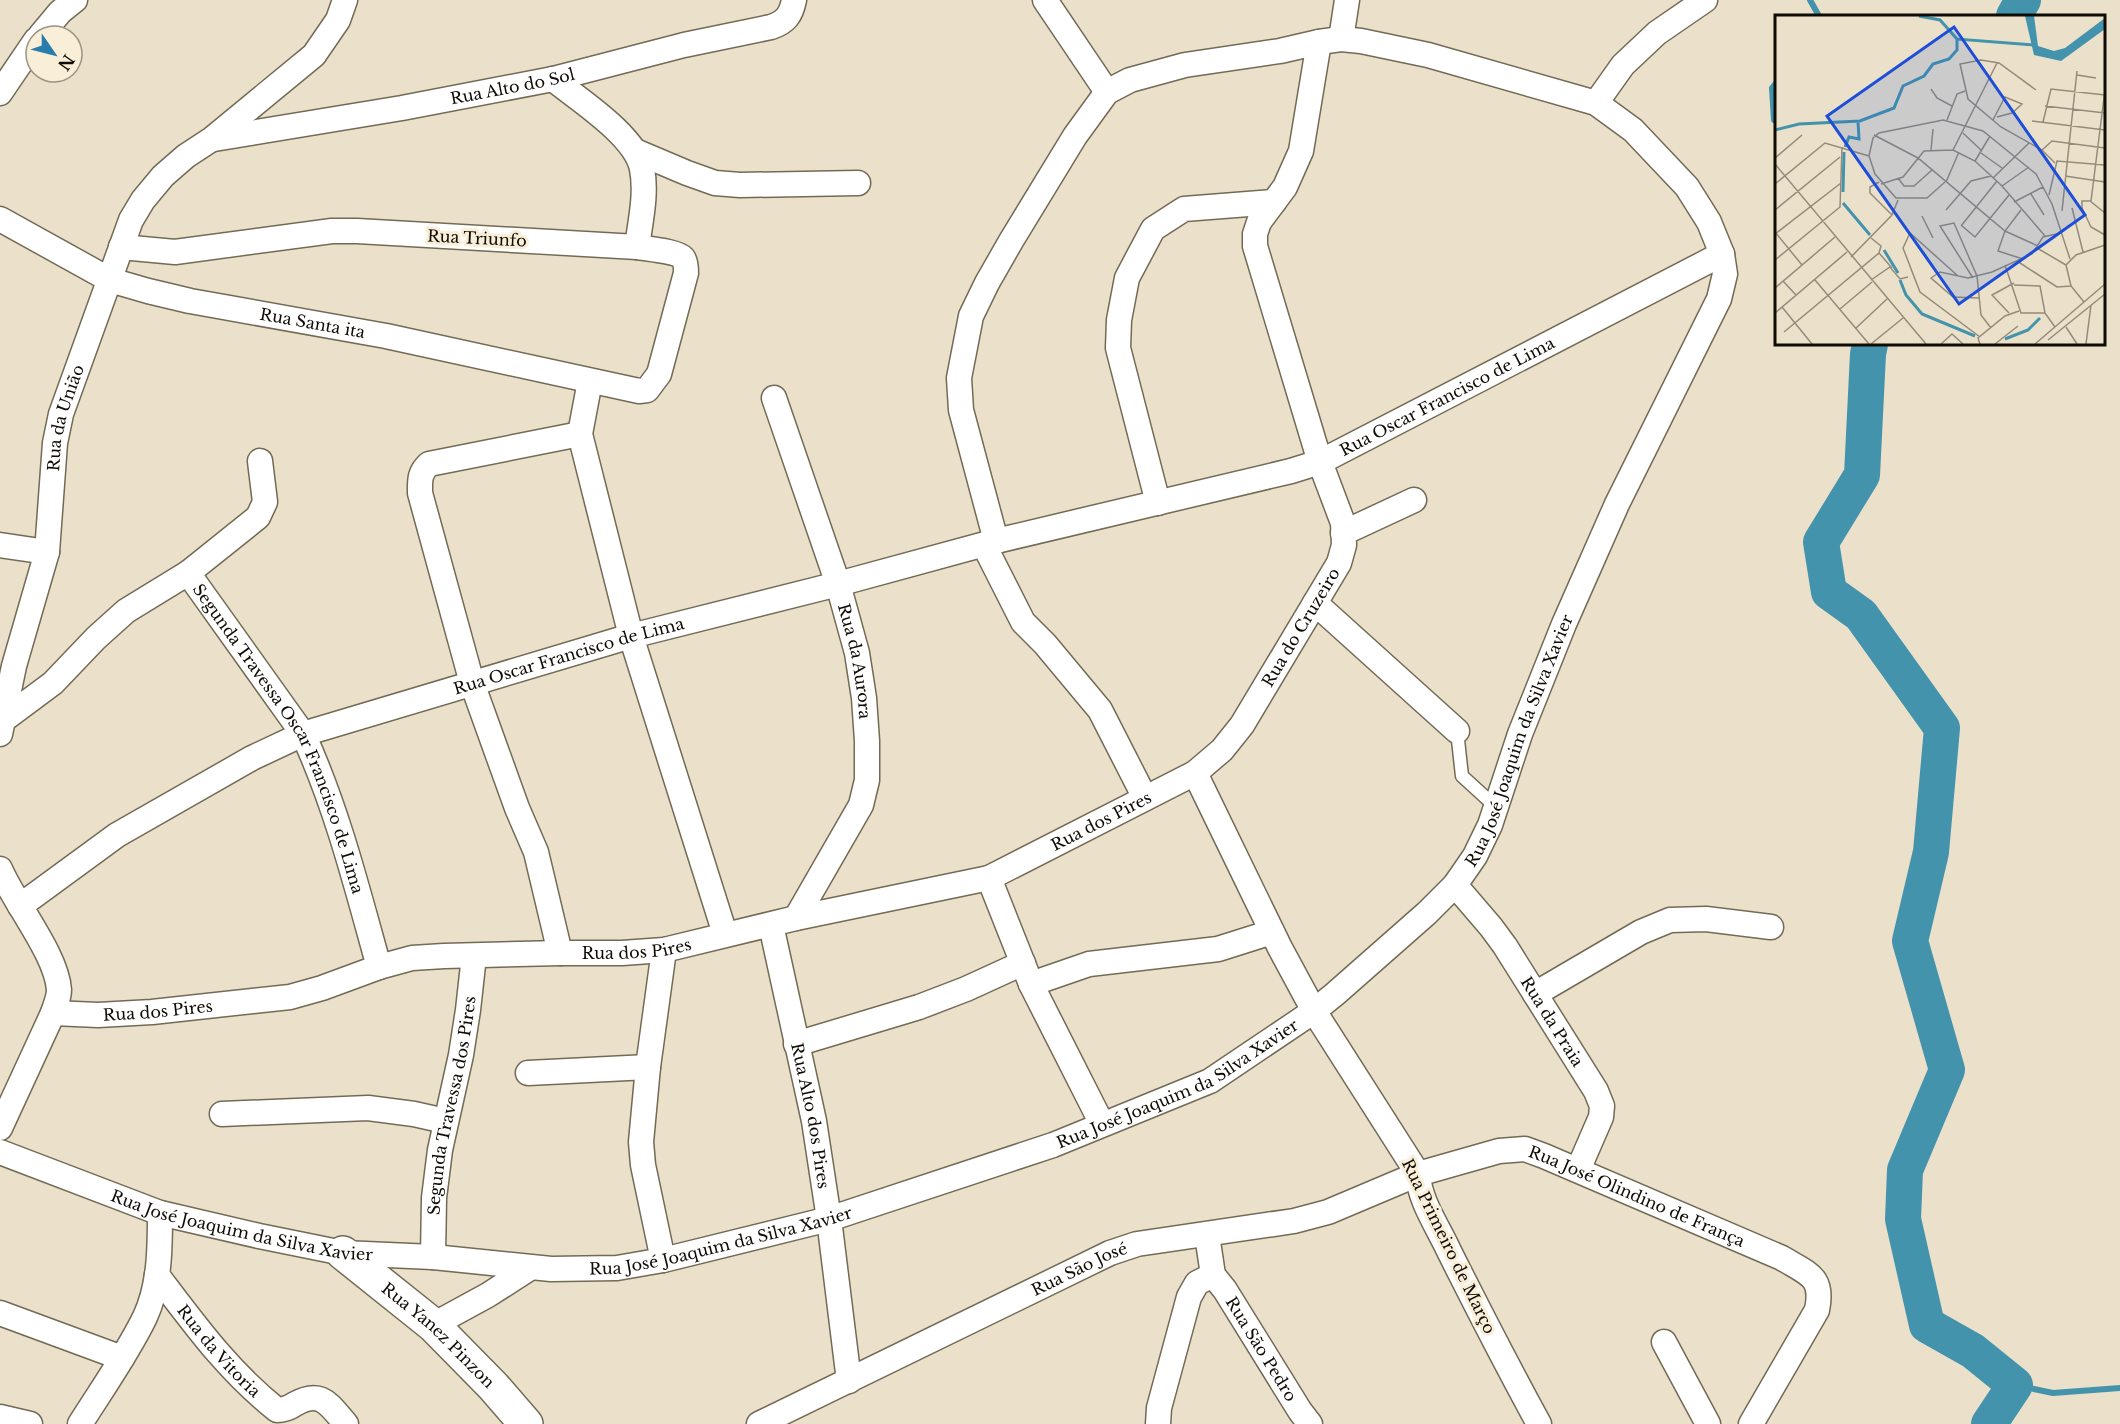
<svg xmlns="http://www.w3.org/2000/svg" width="2120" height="1424" viewBox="0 0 2120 1424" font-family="'Libre Baskerville',serif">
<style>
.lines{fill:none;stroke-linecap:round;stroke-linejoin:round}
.stream{stroke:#4493ac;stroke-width:6}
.river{stroke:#4493ac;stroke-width:36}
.lane-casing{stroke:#736a56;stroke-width:15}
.street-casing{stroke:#736a56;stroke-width:27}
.secondary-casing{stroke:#736a56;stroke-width:36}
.lane{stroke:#fff;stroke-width:12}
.street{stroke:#fff;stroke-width:24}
.secondary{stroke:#fff;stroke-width:33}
.labels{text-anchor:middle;stroke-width:6;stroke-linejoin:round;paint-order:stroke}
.street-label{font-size:16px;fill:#0f0b05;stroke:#f9eed7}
.inset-river{fill:none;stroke:#4493ac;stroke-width:3}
.inset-road{fill:none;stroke:#938b7b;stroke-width:1.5}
.view{fill:#1d4ed8;fill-opacity:0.15;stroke:#1d4ed8;stroke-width:3}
.inset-edge{fill:none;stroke:#0f0b05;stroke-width:3}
</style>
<rect width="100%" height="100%" fill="#ebe1ca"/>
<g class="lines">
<!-- stream -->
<path class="stream" d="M1810 0 1819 16
M1776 83 1772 88 1774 120 1776 121
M2015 1385 2053 1393 2120 1388"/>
<!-- river -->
<path class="river" d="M2014 16 2023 0
M1870 344 1868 354 1862 475 1821 542 1829 592 1861 615 1942 728 1931 852 1910 941 1947 1070 1905 1170 1903 1219 1927 1325 1973 1351 2015 1385 1989 1424"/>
<defs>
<path id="lane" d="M1457 731 1462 776 1496 807"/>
<g id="street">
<path d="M1045 0 1107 92"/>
<path d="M40 36 60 12 75 0"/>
<path d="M1341 39 1347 0"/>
<path d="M553 79C579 100 636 136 642 169 647 194 640 223 637 247"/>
<path d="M0 93 36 40"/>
<path d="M1596 103 1623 65 1657 33 1705 0"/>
<path id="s1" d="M214 139 402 108 553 79 684 45 771 27C786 22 791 15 794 0"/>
<path d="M635 151 687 173 715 183 740 185 858 183"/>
<path id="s2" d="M0 219 110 280 148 291 190 301 386 336 639 391 647 390 659 374 686 273C686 268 686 262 683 258 676 251 648 249 637 247L357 231H332L175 252 121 247"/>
<path d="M590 381 580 434 631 636 725 934"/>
<path id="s3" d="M774 398 838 584 857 653 864 698 867 741V780L861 805 796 918"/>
<path d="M1158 503 1118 348 1119 320 1127 278 1153 229 1184 209 1274 202"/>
<path d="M1343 533 1414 500"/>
<path d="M0 545 47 552"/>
<path d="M984 545 1023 622 1045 644 1100 710 1145 798"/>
<path d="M188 573 258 517 265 502 260 461"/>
<path d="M1315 603 1457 731"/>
<path id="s4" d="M2 721 53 683 96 638 126 611 188 573 303 734C337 808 357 888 379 967"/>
<path id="s5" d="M0 734 14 666 47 552 55 443 61 414 131 220 143 200 163 176 186 156 212 139 314 55 338 20 345 0"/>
<path d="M1195 773 1280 948 1314 1011 1418 1174C1419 1200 1438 1227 1449 1251 1478 1309 1508 1367 1539 1424"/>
<path d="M0 869C15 904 57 955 59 990 59 998 55 1006 53 1013L0 1128"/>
<path d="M989 878 1031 984 1102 1124"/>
<path id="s6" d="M1455 885 1491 927 1505 946 1596 1091 1602 1106 1601 1117 1578 1170"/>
<path id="s7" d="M20 906 117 835 252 758 303 734 631 636 838 584 996 541 1291 471 1320 462 1722 254"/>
<path id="s8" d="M771 925 814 1121 829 1219 849 1381"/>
<path d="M560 953 536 852 517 808 472 683 420 493C420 481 419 473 429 464L580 434"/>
<path d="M1031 984 1089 964 1218 949 1272 932"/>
<path d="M1535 994 1641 932 1670 920 1706 919 1771 927"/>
<path id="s9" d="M53 1013 98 1015 152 1012 290 997 322 988 379 967 412 958 444 956 560 953H622L664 950 796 918 989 878 1195 773 1222 750 1242 725 1339 563 1344 545 1343 523 1320 462 1255 246V234L1259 222 1285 187 1301 151 1319 42"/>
<path d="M796 1044 919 1007 966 989 1023 963"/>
<path d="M528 1073 648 1067"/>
<path d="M222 1114 368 1108 414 1114 445 1121"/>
<path id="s10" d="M0 1152 160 1213 259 1236 343 1253 433 1257 551 1269 617 1268 663 1260 829 1219 1053 1145 1210 1081 1314 1011 1335 994 1427 913 1455 885 1475 856 1490 825 1520 734 1564 624 1617 504 1719 299 1725 274 1722 254 1709 222 1687 187 1633 130 1596 103 1428 55 1361 41 1341 39 1319 42 1280 51 1185 65 1130 80 1107 92 1075 136 1011 241 987 283 971 316 959 378 961 410 996 541"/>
<path id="s11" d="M1207 1235 1213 1275 1225 1290 1300 1411 1310 1424"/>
<path id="s12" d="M433 1257 434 1198 440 1150 461 1055 468 1010 474 956"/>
<path d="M663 1260 643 1165 641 1142 648 1067 664 950"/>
<path id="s13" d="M157 1275C195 1325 227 1370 277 1410 284 1410 289 1408 295 1404 322 1389 329 1405 346 1424"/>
<path d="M0 1313 122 1358"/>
<path d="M433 1325 488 1295 530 1268"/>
<path d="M1664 1342 1708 1424"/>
<path d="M0 1417 30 1424"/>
<path d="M80 1424C102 1389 127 1354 145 1317 160 1285 160 1247 160 1213"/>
<path id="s14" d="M759 1424 1110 1253 1137 1244 1294 1221 1328 1212 1418 1174 1499 1151 1525 1149 1544 1156 1782 1258C1808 1274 1824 1276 1817 1310L1751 1424"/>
<path d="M1158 1424 1159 1408 1189 1297 1197 1283 1213 1275"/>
</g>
<g id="secondary">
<path id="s15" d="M343 1253 433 1325 493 1386 526 1424"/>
</g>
</defs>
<!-- lane casing -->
<use href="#lane" class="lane-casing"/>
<!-- street casing -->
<use href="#street" class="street-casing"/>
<!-- secondary casing -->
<use href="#secondary" class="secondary-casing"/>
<!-- lane -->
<use href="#lane" class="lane"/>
<!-- street -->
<use href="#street" class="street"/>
<!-- secondary -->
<use href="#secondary" class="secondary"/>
</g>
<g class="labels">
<!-- street labels -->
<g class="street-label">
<text dy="6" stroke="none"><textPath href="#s1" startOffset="303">Rua Alto do Sol</textPath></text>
<text transform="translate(477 238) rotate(3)" y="6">Rua Triunfo</text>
<text dy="6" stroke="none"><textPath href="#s2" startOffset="333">Rua Santa ita</textPath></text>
<text dy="6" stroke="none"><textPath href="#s7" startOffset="1528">Rua Oscar Francisco de Lima</textPath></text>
<text dy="6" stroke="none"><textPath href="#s5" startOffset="324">Rua da União</textPath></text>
<text dy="6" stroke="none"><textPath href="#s9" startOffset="1364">Rua do Cruzeiro</textPath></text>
<text dy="6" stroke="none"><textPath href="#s7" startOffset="609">Rua Oscar Francisco de Lima</textPath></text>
<text dy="6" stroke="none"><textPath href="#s3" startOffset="276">Rua da Aurora</textPath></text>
<text dy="6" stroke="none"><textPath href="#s10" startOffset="1730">Rua José Joaquim da Silva Xavier</textPath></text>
<text dy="6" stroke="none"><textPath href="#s4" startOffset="430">Segunda Travessa Oscar Francisco de Lima</textPath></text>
<text dy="6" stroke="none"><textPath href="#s9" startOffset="1077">Rua dos Pires</textPath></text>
<text dy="6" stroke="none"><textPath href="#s9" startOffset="591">Rua dos Pires</textPath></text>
<text dy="6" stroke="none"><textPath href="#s9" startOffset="105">Rua dos Pires</textPath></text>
<text dy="6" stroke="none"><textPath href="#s6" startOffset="168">Rua da Praia</textPath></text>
<text dy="6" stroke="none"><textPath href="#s10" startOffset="1226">Rua José Joaquim da Silva Xavier</textPath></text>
<text dy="6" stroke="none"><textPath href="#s12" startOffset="153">Segunda Travessa dos Pires</textPath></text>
<text dy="6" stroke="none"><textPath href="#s8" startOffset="195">Rua Alto dos Pires</textPath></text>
<text dy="6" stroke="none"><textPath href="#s14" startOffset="942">Rua José Olindino de França</textPath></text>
<text dy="6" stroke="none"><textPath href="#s10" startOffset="254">Rua José Joaquim da Silva Xavier</textPath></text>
<text dy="6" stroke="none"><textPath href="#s10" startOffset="740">Rua José Joaquim da Silva Xavier</textPath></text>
<text transform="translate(1449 1246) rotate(64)" y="6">Rua Primeiro de Março</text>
<text dy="6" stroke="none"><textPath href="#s14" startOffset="356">Rua São José</textPath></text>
<text dy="6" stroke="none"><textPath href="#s15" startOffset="126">Rua Yanez Pinzon</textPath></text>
<text dy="6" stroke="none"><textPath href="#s13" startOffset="98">Rua da Vitoria</textPath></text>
<text dy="6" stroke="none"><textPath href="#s11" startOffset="129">Rua São Pedro</textPath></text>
</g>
</g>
<!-- overview -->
<g transform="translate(1775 15)">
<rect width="330" height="330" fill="#ebe1ca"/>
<path d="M250 1H259L263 31 279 36 290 33 330 3V14L286 46 259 40Z" fill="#4493ac"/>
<path class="inset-river" d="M144 1 165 5 182 24M0 115 24 109 85 106 119 93 128 71 149 61 158 49 174 44 182 35V24L259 30M70 132 74 122 84 124 83 107M68 177 69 137M68 188 95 220M109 235 123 258M125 265 131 280 147 299 200 321M230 324 253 315 265 303"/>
<path class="inset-road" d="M302 60 321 63M156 74 162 83 177 91M261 75 224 48 206 45 185 49 193 84 226 112 267 135 280 148M270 91 330 98M172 105 182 79 190 76M218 105 230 82 247 89 237 98 222 102M257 106 330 115M268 107 276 74 330 80M188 118 207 136M99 120 143 143 230 216 263 231M156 135 158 114M178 135 222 48M267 135 277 126 330 133M206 138 227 153M0 143 27 120M200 146 215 121M0 149 151 329M290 161 330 167M123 163 129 171H139L157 155M218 163 254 128M104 167 95 172V178L117 200M170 167 152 183H121L100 159 94 141 98 123 104 118 168 105 208 116 261 159 277 189 295 244M171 167 184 137M0 169 50 128 94 141M106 169 128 162 149 136 178 135 200 146 227 171 270 221M227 171 254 152M256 179 269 200M274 180 282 146 330 150M316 186 330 75M239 187 268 172M297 193 308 237M307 193 316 212 330 220M307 193V186H315L330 198M0 195 65 142M171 195 196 166 216 161M246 195 230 216 223 236 248 244M287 196 302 56M147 201 158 223M186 210 200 222 234 180M186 211 222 166M0 217 27 250M0 219 66 168M96 223 106 231 104 238M262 233 291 250M76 242 117 200 123 185M0 245 65 192 67 132M242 246 282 272 296 271M230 250 246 298H270L280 312M183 261 135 218 128 233 145 277 205 322M198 263 165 211 179 208 202 261 206 300 216 313M40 265 94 329M96 265 115 252 125 264 133 262M8 266 21 280M239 270 265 271 270 298M0 273 60 222M204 283 178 282 156 263 165 257 193 263 217 257 257 239 268 222 286 218M309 287 296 271 291 250 301 240 330 230M7 292 37 329M65 294 97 267M0 298 72 237M234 298 217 280 239 268M291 312 302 329M81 313 112 284M9 317 104 238 117 253M273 325 330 279M96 329 128 303M166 329 177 319 188 329M205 329 203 323 230 301 244 296M220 329 243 311M260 329 330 269M311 329 316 290"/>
<path class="view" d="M179 12 310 200 184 289 52 101Z"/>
<rect width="330" height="330" class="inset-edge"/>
</g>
<!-- north arrow -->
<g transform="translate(54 54) rotate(125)"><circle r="28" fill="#f9eed7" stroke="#9b9383" stroke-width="1.5"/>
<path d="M0-4.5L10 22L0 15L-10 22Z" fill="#287dad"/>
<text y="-9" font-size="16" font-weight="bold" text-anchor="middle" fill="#0f0b05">N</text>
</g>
</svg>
